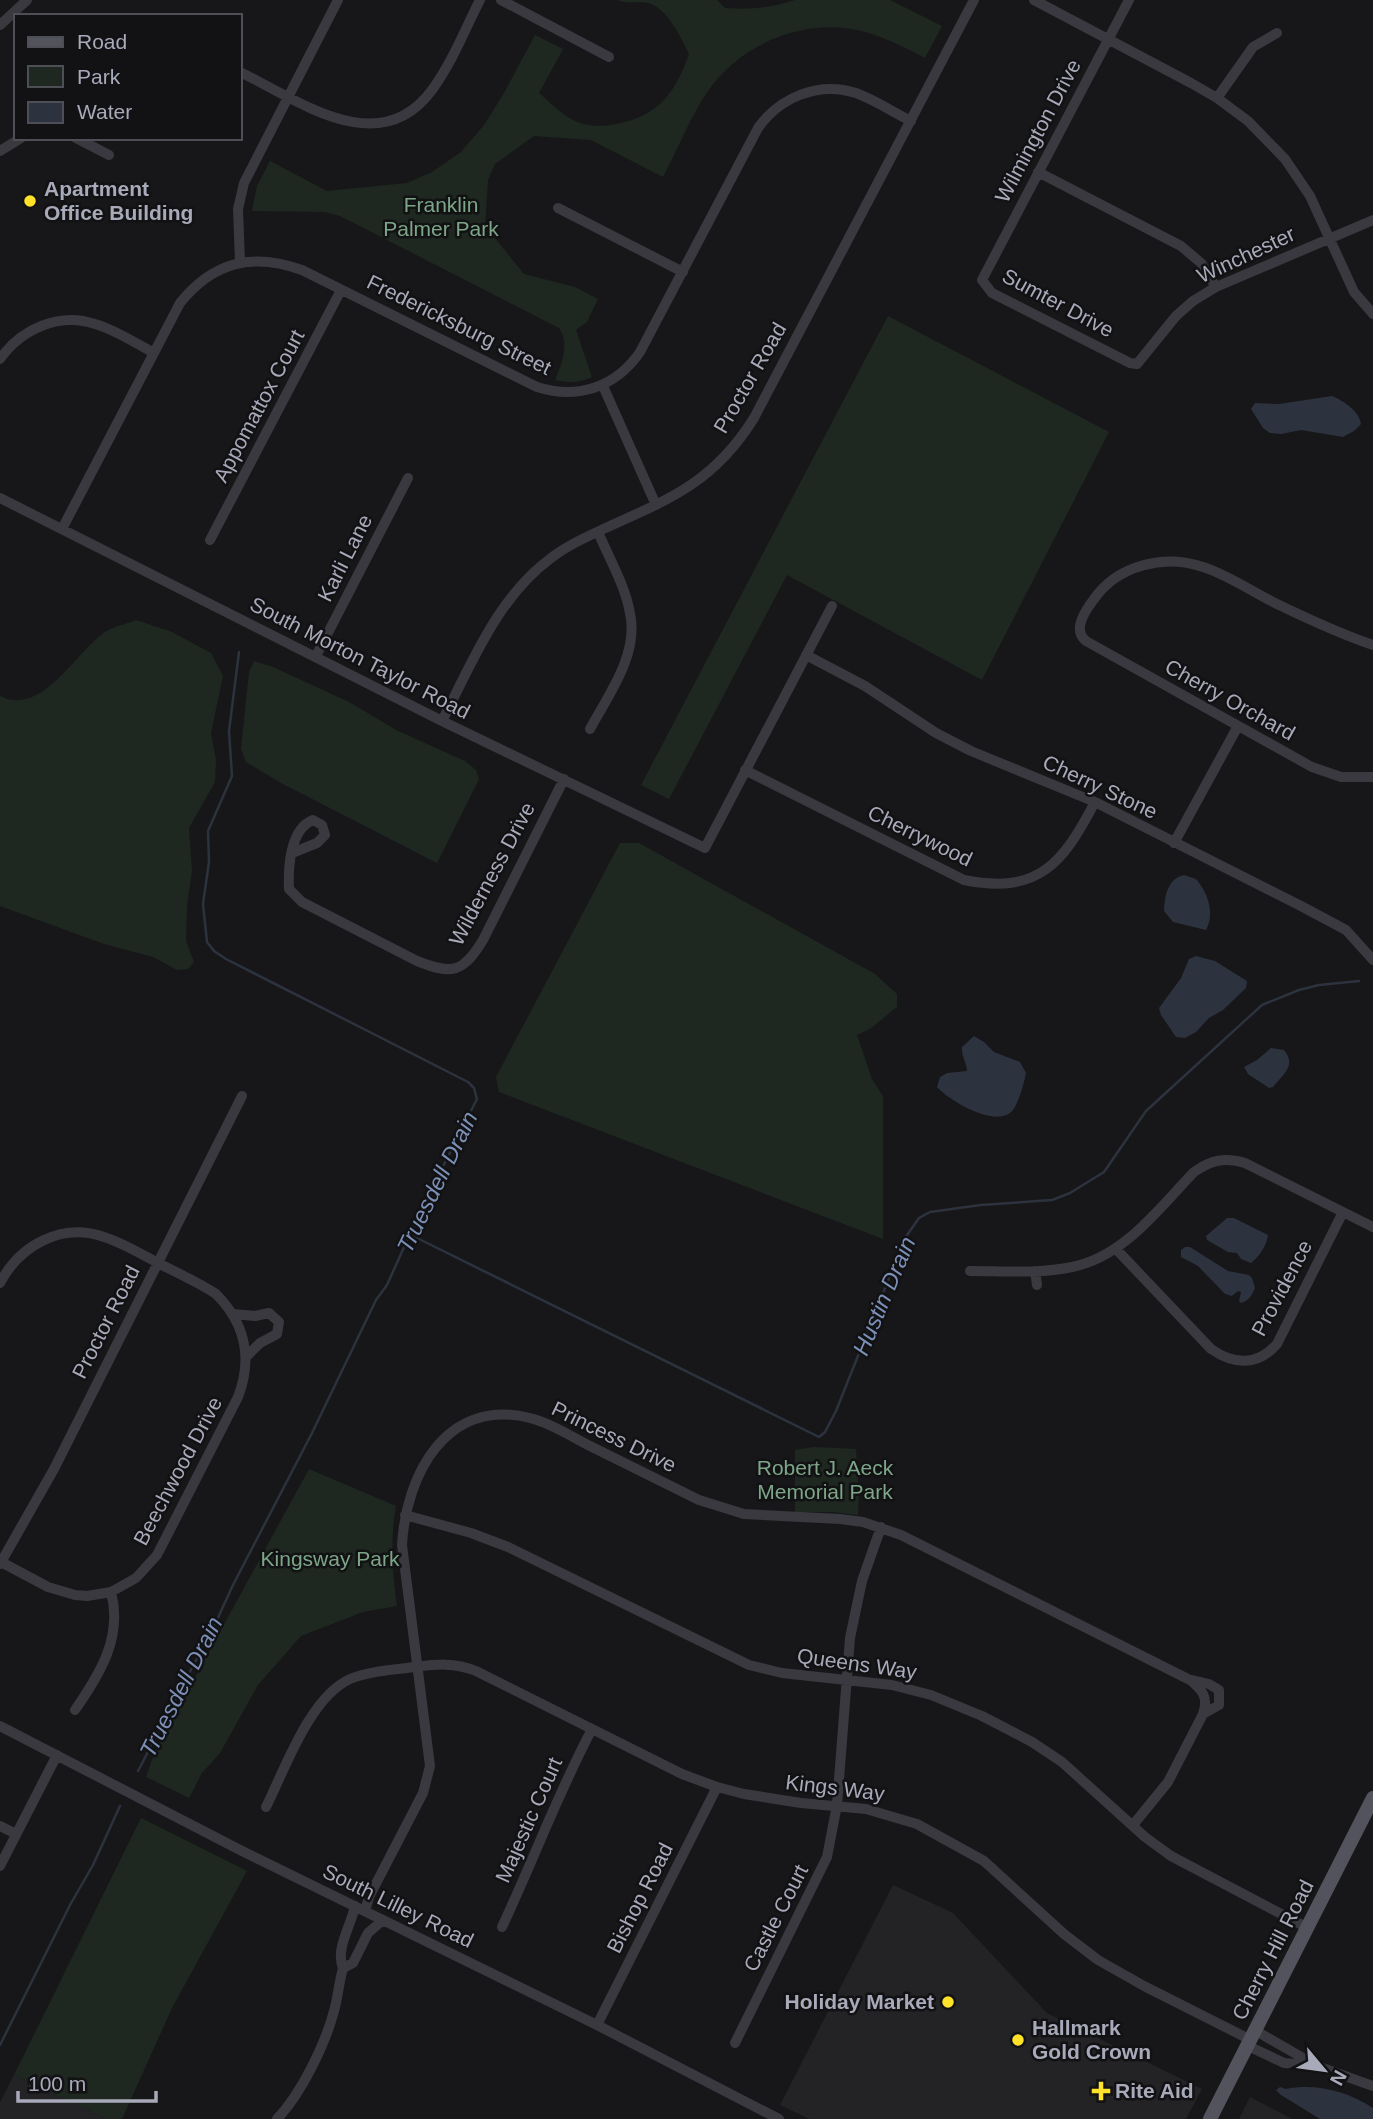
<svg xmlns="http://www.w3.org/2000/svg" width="1373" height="2119" viewBox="0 0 1373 2119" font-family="Helvetica,sans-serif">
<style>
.built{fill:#232326}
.green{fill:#1e2821}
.water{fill:#2c323e}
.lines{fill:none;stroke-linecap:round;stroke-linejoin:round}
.stream{stroke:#2c323e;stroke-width:2.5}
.minor{stroke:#3a3940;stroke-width:10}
.major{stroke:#53535e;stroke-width:14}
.poi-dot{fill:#ffe229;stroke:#121214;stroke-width:2.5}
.labels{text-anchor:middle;stroke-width:5;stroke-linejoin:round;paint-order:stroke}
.street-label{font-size:21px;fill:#a8aaba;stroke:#121214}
.poi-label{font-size:21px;font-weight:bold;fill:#a8aaba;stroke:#121214;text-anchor:start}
.park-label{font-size:21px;fill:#7da688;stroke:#121214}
.water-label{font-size:23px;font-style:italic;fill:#7c90b7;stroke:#121214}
</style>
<rect width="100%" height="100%" fill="#171719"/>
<!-- built -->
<path class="built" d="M893 1885 953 1913 1047 2013 1202 2089 1186 2119H809L780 2105Z
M14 2075 106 2119H0V2102Z
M1250 2097 1292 2119H1239Z"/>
<!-- green -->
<path class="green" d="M617 0H717L725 8C750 10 771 8 795 0H890L942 26 925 58C906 48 886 38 866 32 808 16 742 42 708 91 690 117 678 149 663 177L591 140 534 136 495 164 488 180 485 226 524 274 575 287 598 299 587 322 576 330 592 377C580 383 568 383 555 380 562 364 570 343 559 328L340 216 325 212 252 211 257 186 270 161 327 191 407 183 432 172 461 152 484 125 504 93 535 35 563 49 539 93C550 102 561 114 573 120 587 127 601 127 616 124 659 116 675 93 689 54 682 39 668 10 651 4 640 0 628 5 617 0Z
M888 316 1109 432 982 680 787 575 669 799 641 785Z
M136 620 172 632 211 653 223 676 211 733 216 760 215 782 189 828 192 871 187 905 186 941 194 962 188 969 177 970 153 957 104 944 0 906V696C43 717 75 652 105 632 114 626 127 624 136 620Z
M254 661 273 667 349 702 398 731 465 761 476 770 479 779 437 863 281 783 246 762 241 749 249 672Z
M620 843H639L875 974 897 994V1007L870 1029 857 1035 872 1079 883 1096V1239L499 1092 496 1077Z
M813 1447 856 1449 859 1493 858 1515 833 1512H795V1450Z
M309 1469 396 1506C390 1541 392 1571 397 1606L363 1612 301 1636 258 1685 220 1753 202 1773 189 1798 146 1777 155 1751Z
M141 1818 247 1871 172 2008 122 2119H106L14 2075Z"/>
<!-- water -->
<path class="water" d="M1332 396C1344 401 1359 411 1361 424L1354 431 1343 437 1301 430 1281 434 1270 433 1263 428 1251 409 1255 403 1279 404Z
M1184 875 1196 879C1208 893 1215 913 1206 930L1173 922 1164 911C1165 896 1167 879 1184 875Z
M1196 956 1215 961 1247 981 1246 988 1223 1010 1209 1018 1196 1032 1185 1038 1176 1037 1161 1015 1159 1008 1181 978 1189 959Z
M974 1036 984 1042 994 1052 1020 1062 1026 1073C1024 1083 1018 1107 1010 1113 992 1126 950 1101 937 1087L940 1077 947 1073 967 1071C967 1062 961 1057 962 1047Z
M1271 1048 1284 1050C1297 1066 1283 1074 1273 1087L1269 1088 1248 1074 1244 1067 1257 1060Z
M1227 1218H1234L1268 1235C1267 1245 1259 1257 1251 1263L1241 1259 1237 1253 1228 1252 1207 1240 1206 1236Z
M1185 1247H1190L1228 1271 1249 1275 1252 1278 1255 1288C1252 1295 1249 1301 1241 1303L1239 1301 1241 1292 1238 1291 1232 1296 1225 1294 1198 1266 1181 1257V1250Z
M1280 2087 1286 2089C1316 2083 1347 2091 1373 2108V2119H1320L1281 2095 1276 2090Z"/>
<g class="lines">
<!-- stream -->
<path class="stream" d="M411 1235 819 1437 825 1432 836 1411 905 1238 919 1218 930 1212 981 1205 1052 1200 1070 1193 1104 1172 1146 1111 1262 1005 1299 990 1319 985 1359 981
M138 1771 216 1622 233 1585 312 1433 376 1300 387 1285 419 1214 477 1099 474 1088 468 1082 226 959 214 951 207 942 203 904 209 862 208 831 232 776 229 731 239 652
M0 2045 70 1905 93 1865 120 1806"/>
<!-- minor -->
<path class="minor" d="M501 0 609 57
M1034 0 1191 83 1217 98 1248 121 1285 159 1310 196 1354 292 1373 314
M1129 0 982 280 992 293 1130 363 1137 364 1176 316 1193 301 1216 287 1373 220
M0 25 27 0
M240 72C298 100 379 162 432 90 452 63 465 29 480 0
M1217 98 1253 47 1277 33
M76 138 109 155
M0 151 21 138
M1038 172 1181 246 1201 263 1216 287
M558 208 683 272
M240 262 238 209 244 183 338 0
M0 359C21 329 59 312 95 324 116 330 135 343 154 353
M603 386 656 505
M0 498 442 721 705 848 832 606
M62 529 180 303C213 262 252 252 302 270L537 387C578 400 616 387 640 352L758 128C780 97 819 81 856 93 875 100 893 112 911 121
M210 540 341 290
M1373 645C1340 634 1306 618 1275 603 1251 591 1228 575 1203 567 1164 554 1118 565 1094 599 1085 611 1072 630 1086 641L1312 767 1341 777H1373
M806 655 865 686 936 733 971 751 1095 802 1301 906 1346 930 1373 960
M316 656 408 478
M442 721C472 663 497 598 551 558 569 544 591 535 612 525 675 497 716 479 754 418L974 0
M590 729C609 694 639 654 630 613 625 585 609 558 598 532
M745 770 964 880C1039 895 1063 863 1095 802
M1174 843 1238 726
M292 853 317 843 325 835 322 825 313 820C290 829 288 867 289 889L302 902 417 961C452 975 463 973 483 940L564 779
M1116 1249 1211 1349C1234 1365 1258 1366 1277 1344L1343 1212
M970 1271C1003 1271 1039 1274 1072 1267 1124 1257 1160 1207 1194 1172 1211 1160 1225 1157 1245 1163L1373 1227
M1035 1271 1037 1285
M0 1283C20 1245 62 1222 104 1237 123 1243 141 1254 158 1263 177 1273 198 1282 216 1294 245 1323 253 1358 238 1397L157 1555 136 1578 111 1592 87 1596 75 1595 48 1587 1 1562
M233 1314 255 1316 269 1313 279 1322 277 1334 260 1343 247 1356
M405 1515 471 1533 508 1547 749 1665 782 1673 892 1685 931 1695 982 1716 1032 1742 1062 1762 1145 1837 1171 1856 1308 1928
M0 1564 54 1469 242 1096
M1192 1680 1209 1684 1219 1690V1705L1203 1714
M75 1710C100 1674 123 1637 111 1592
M0 1726 242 1851 597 2025 779 2119
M266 1807C285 1769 310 1697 350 1679 367 1672 388 1670 407 1668 432 1665 452 1661 476 1671L682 1774 717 1787 744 1794 801 1803 866 1809 917 1824 984 1861 1064 1934 1098 1960 1144 1986 1251 2040
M0 1826 16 1834
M0 1866 57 1755
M355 1906C351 1926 335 1949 343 1968L353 1963 368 1933 383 1920
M365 1911 369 1897 423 1793 430 1766 402 1545C406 1475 446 1397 530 1418 550 1423 569 1435 588 1445 625 1463 662 1482 699 1500L744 1514 840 1519 863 1522 901 1535 1190 1680C1202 1690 1209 1697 1203 1714L1168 1782 1133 1825
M502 1927C533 1861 558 1793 592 1729
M597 2025 717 1787
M735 2043 827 1857 837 1805 850 1638 862 1581 881 1527
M1248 2046 1284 2063 1317 2066 1256 2031
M1317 2066 1373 2086
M277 2119C301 2094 325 2045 334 2011 338 1997 339 1982 343 1968"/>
<!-- major -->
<path class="major" d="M1210 2119 1373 1798"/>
</g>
<!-- markers -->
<g class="poi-dot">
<circle cx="30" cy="201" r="7"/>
<circle cx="948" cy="2002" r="7"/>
<circle cx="1018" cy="2040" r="7"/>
<path d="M1097.5 2080.5h7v7h7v7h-7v7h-7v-7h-7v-7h7z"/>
</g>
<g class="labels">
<!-- street labels -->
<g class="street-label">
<text transform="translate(1038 131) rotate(-62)" y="7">Wilmington Drive</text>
<text transform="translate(1246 255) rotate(-25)" y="7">Winchester</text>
<text transform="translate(1058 303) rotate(28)" y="7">Sumter Drive</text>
<text transform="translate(459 325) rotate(26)" y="7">Fredericksburg Street</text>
<text transform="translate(750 378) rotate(-60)" y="7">Proctor Road</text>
<text transform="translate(259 406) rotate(-62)" y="7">Appomattox Court</text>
<text transform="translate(345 558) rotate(-63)" y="7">Karli Lane</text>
<text transform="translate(360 658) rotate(27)" y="7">South Morton Taylor Road</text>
<text transform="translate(1230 700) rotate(29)" y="7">Cherry Orchard</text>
<text transform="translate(1100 787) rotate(25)" y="7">Cherry Stone</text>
<text transform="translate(920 836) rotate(26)" y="7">Cherrywood</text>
<text transform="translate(492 874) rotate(-62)" y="7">Wilderness Drive</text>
<text transform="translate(1282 1288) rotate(-62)" y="7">Providence</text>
<text transform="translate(106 1322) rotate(-63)" y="7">Proctor Road</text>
<text transform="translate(614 1437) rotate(26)" y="7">Princess Drive</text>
<text transform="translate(178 1471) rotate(-62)" y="7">Beechwood Drive</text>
<text transform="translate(857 1664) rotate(8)" y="7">Queens Way</text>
<text transform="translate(835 1788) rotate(7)" y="7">Kings Way</text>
<text transform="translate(529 1820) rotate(-66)" y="7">Majestic Court</text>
<text transform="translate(640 1898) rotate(-63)" y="7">Bishop Road</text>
<text transform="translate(398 1906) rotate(26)" y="7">South Lilley Road</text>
<text transform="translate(776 1918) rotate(-63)" y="7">Castle Court</text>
<text transform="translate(1273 1950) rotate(-63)" y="7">Cherry Hill Road</text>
</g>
<!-- poi labels -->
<g class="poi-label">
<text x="44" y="196">Apartment<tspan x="44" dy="24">Office Building</tspan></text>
<text x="934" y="2009" text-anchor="end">Holiday Market</text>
<text x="1032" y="2035">Hallmark<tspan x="1032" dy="24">Gold Crown</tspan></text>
<text x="1115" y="2098">Rite Aid</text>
</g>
<!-- park labels -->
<g class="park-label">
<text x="441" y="212">Franklin<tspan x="441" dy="24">Palmer Park</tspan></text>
<text x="825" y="1475">Robert J. Aeck<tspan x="825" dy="24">Memorial Park</tspan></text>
<text x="330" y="1566">Kingsway Park</text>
</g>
<!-- water labels -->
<g class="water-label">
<text transform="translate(437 1182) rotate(-64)" y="8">Truesdell Drain</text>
<text transform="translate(884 1296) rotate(-67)" y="8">Hustin Drain</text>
<text transform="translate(181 1687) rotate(-63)" y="8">Truesdell Drain</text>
</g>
</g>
<!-- legend -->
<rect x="14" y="14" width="228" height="126" fill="#121214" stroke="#4e4f56" stroke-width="2"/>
<rect x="28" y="37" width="35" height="10" fill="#53535e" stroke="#4e4f56" stroke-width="2"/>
<text x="77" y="49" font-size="21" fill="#a8aaba">Road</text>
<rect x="28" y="66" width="35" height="21" fill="#1e2821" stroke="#4e4f56" stroke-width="2"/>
<text x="77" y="84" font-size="21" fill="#a8aaba">Park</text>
<rect x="28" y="102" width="35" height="21" fill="#2c323e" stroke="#4e4f56" stroke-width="2"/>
<text x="77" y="119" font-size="21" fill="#a8aaba">Water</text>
<!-- north arrow -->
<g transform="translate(1324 2070) rotate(119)" stroke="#121214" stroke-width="5" paint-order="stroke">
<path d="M0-5L12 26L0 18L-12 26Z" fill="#a8aaba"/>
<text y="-10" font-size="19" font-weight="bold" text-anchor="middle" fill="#a8aaba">N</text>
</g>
<!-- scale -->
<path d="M18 2091v10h138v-10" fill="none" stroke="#a8aaba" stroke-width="3.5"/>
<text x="28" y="2091" font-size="21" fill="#a8aaba" stroke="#121214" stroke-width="5" paint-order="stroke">100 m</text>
</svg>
